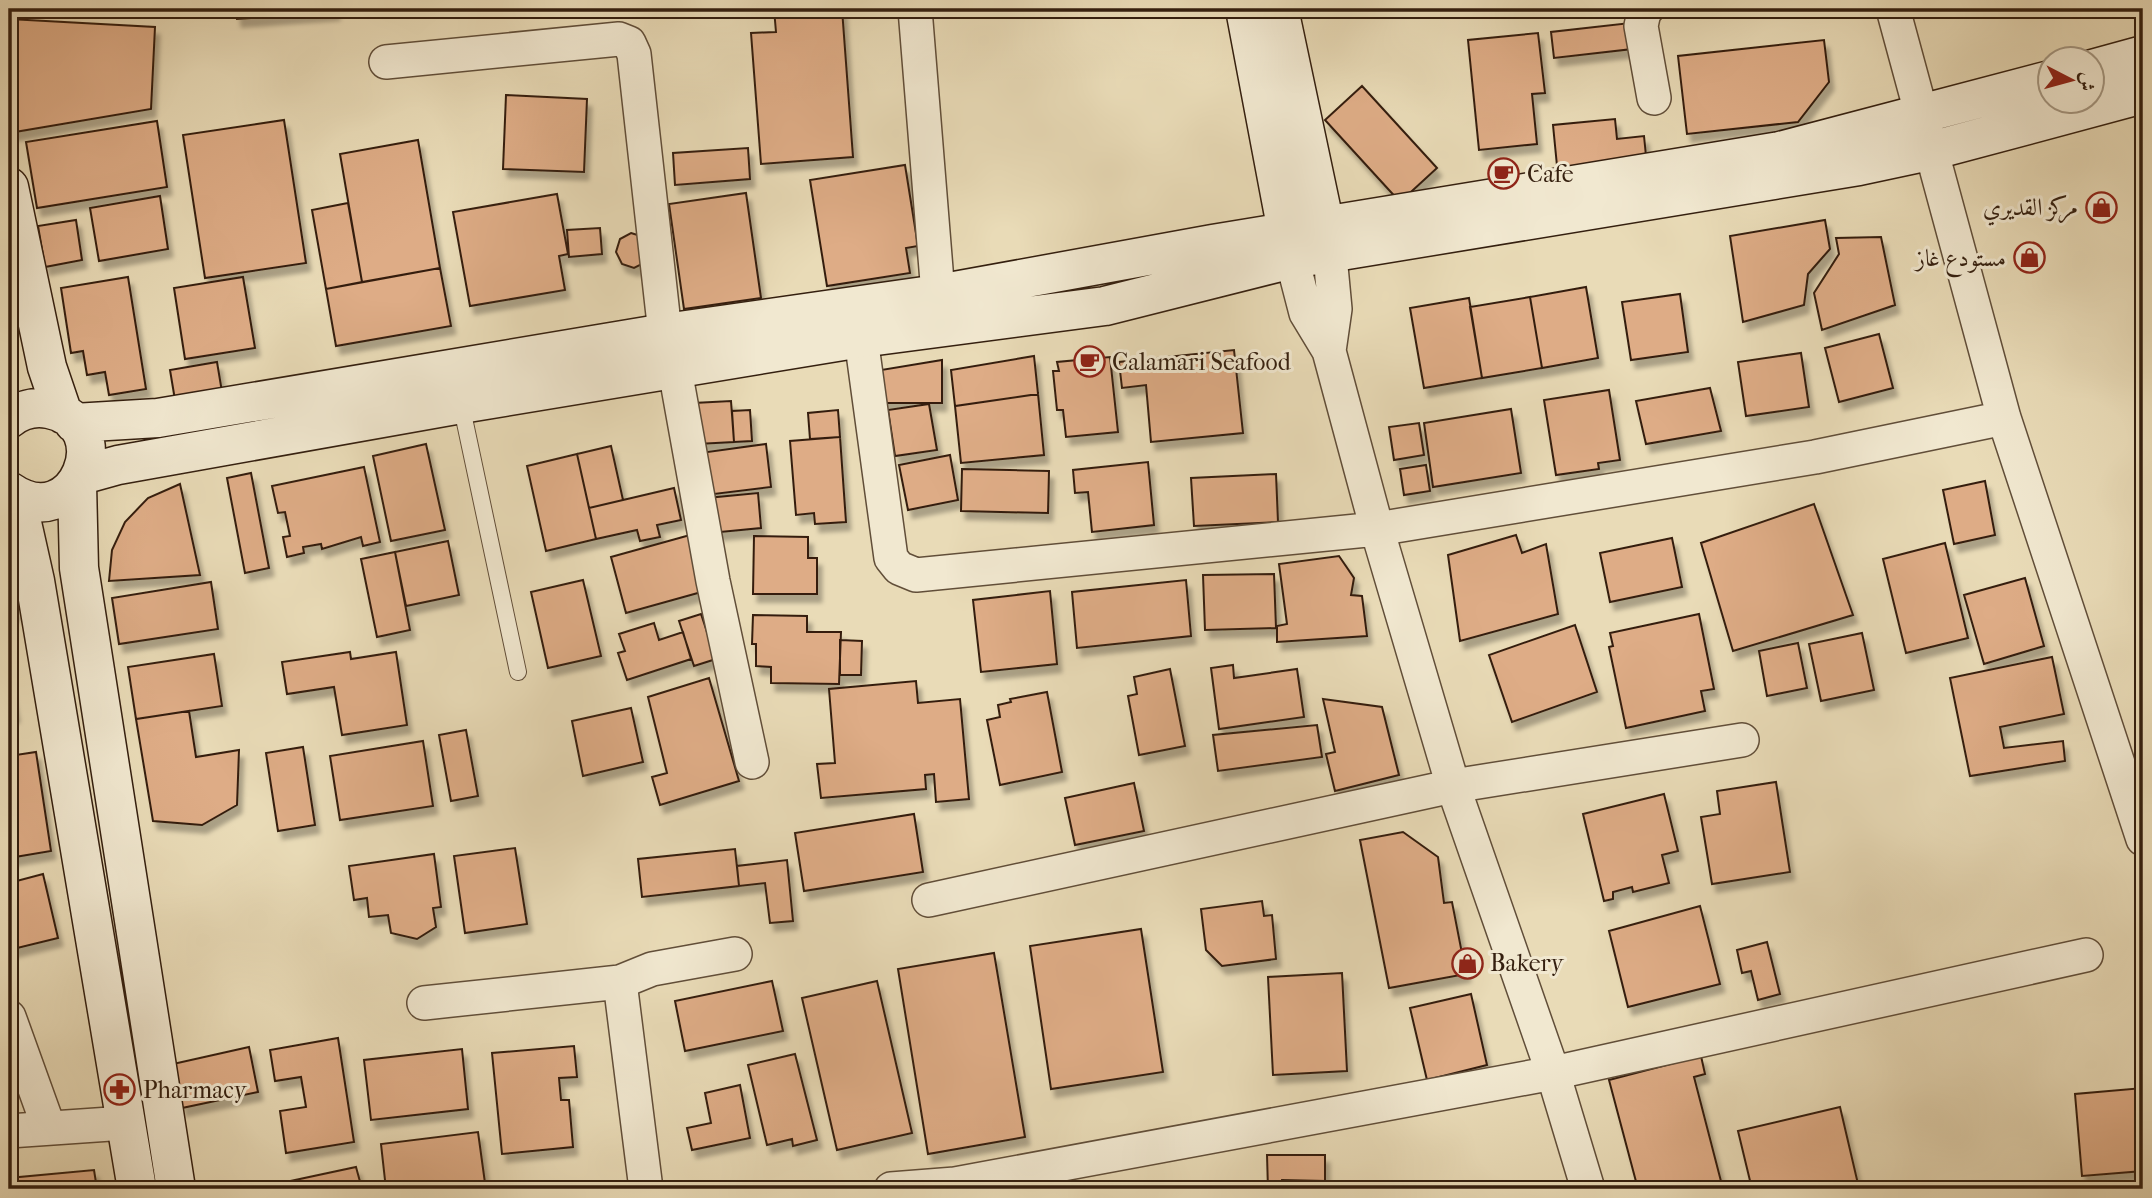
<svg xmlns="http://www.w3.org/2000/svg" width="2152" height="1198" viewBox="0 0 2152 1198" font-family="'IM FELL French Canon',Amiri,serif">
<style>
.building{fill:#deac86;stroke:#341f0f;stroke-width:2;filter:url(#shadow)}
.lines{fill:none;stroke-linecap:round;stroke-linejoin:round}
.lane-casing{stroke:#614e39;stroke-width:18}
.street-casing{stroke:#614e39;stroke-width:36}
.secondary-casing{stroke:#341f0f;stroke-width:41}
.lane{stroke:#f1e8d0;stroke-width:16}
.street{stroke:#f1e8d0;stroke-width:33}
.secondary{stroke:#f1e8d0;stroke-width:38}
.labels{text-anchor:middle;stroke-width:6;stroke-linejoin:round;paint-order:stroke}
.poi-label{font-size:24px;fill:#341f0f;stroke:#f1e8d0;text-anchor:start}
</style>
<defs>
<filter id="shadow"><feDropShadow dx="4.5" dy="8" stdDeviation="2" flood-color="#0004"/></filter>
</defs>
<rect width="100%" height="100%" fill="#e9dbb7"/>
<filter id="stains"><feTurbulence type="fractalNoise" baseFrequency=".00286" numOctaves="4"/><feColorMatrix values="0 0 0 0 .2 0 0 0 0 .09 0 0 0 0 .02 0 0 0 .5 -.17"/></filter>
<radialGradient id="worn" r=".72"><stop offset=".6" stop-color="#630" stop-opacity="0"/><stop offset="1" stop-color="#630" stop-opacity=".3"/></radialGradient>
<!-- building -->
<path class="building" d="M236 9H335V12L237 19Z
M774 9H842L853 157 761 164 751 33 776 32Z
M9 19 155 27 151 109 9 133Z
M1630 23 1632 49 1554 58 1551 32Z
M1538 33 1545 93 1532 94 1537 144 1479 150 1468 40Z
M1824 40 1829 82 1798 122 1687 134 1678 56Z
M1362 86 1437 168 1400 202 1325 120Z
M506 95 587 99 584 172 503 169Z
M1615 119 1617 139 1644 136 1647 166 1558 176 1553 125Z
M284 120 306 263 205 278 183 135Z
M157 121 167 187 37 208 26 142Z
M418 140 440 268 362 282 340 154Z
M748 148 750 179 675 185 673 153Z
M905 165 918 246 906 248 910 273 827 286 810 180Z
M746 193 761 298 684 309 669 204Z
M557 194 568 254 559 256 565 290 470 306 453 212Z
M160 196 168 249 99 261 90 208Z
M348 203 362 282 326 289 312 210Z
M76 220 82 260 45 267 38 226Z
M1825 220 1830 249 1808 274 1804 305 1743 322 1730 236Z
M600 228 602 254 569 257 567 230Z
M631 233 644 237 646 262 634 268 622 264 616 252 620 239Z
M1881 237 1895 305 1822 330 1814 293 1839 254 1836 238Z
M440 268 451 326 336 346 326 289Z
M128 277 146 389 109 395 105 372 87 375 83 351 71 353 61 288Z
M243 277 255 348 185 359 174 288Z
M1586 287 1598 358 1542 368 1530 297Z
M1680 294 1688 352 1631 360 1622 302Z
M1530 297 1542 368 1482 378 1470 307Z
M1469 298 1482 378 1424 388 1410 308Z
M1879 334 1893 388 1839 402 1825 348Z
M1234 350 1243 433 1151 442 1146 385 1122 388 1119 362Z
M1801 353 1809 407 1746 416 1738 362Z
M1034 356 1038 394 955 406 951 370Z
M1110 357 1118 432 1066 437 1063 410H1057L1053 371H1059L1057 362Z
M942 360V403H874L875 371Z
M217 362 222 392 175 400 170 370Z
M1710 388 1721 431 1646 444 1636 401Z
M1609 390 1620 460 1598 463 1599 469 1556 475 1544 400Z
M1038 394 1044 455 961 463 955 406Z
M731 401 734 442 697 444 694 403Z
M929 404 937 450 895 456 888 410Z
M1511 409 1521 473 1433 487 1424 423Z
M750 410 752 441 734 442 732 411Z
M838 410 840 437 810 439 808 413Z
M1419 423 1424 455 1394 460 1389 427Z
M840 437 846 522 815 524 814 513 796 515 790 441Z
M426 444 445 530 391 541 373 456Z
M766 444 771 487 706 495 700 453Z
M611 446 623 500 589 508 577 454Z
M577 454 596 539 546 551 527 466Z
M950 455 958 500 908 510 899 465Z
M1148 462 1154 525 1092 532 1088 492 1075 493 1073 470Z
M1426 465 1430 491 1404 495 1400 469Z
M364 467 380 542 363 546 361 537 322 549 321 544 303 547 304 553 287 557 283 537 290 536 285 512 278 513 272 486Z
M962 469 1049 471 1048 513 961 511Z
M251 473 269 568 245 573 227 478Z
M1276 474 1278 522 1194 526 1191 478Z
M1985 481 1995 535 1954 544 1943 490Z
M180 484 200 575 109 581 112 550 125 522 148 498Z
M674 488 681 520 657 525 660 537 640 541 637 530 596 539 589 508Z
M758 493 761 528 710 533 707 498Z
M1814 504 1853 615 1733 651 1701 543Z
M690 535 705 591 626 613 611 557Z
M1516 535 1522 553 1546 544 1558 614 1460 641 1448 555Z
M754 536 808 537V558H817V594H753Z
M1672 538 1682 587 1610 602 1600 553Z
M448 541 459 595 406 606 395 552Z
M1945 543 1968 638 1906 653 1883 559Z
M395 552 410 630 377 637 361 559Z
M1339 556 1354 578 1351 595 1362 596 1367 636 1277 642V626L1287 624 1279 564Z
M1274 574 1276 628 1205 630 1203 575Z
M2025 578 2044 646 1984 664 1964 595Z
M583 580 601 656 548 668 531 592Z
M1186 580 1191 636 1077 648 1072 592Z
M211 582 218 629 119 644 112 598Z
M1050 591 1057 664 981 672 973 600Z
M9 592 15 613 9 614Z
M701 614 716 659 694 666 679 621Z
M1699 614 1714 689 1701 691 1705 711 1626 728 1609 647 1613 646 1610 633Z
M753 615 807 616V632H841L839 684 771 683V667L756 666V644H752Z
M654 623 659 640 683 632 691 659 627 680 618 653 625 651 619 634Z
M1575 625 1597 692 1512 722 1489 655Z
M1862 633 1874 690 1821 701 1809 644Z
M840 640 862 641 861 675H840Z
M1798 643 1807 688 1767 696 1759 651Z
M350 652 351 659 396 652 407 725 342 735 334 687 287 694 282 662Z
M214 654 222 706 136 719 128 667Z
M2052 657 2064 714 2000 727 2004 748 2063 741 2065 761 1970 776 1950 678Z
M1233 665 1234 678 1297 669 1304 717 1219 729 1211 668Z
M1170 669 1185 746 1139 755 1128 696 1137 694 1134 677Z
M709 678 739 781 660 805 652 777 667 773 648 697Z
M916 681 918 703 960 699 969 799 936 802 934 774 925 775 926 789 821 798 817 764 835 763 829 689Z
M9 684 15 714 9 716Z
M1047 692 1062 772 1000 785 987 720 1000 717 998 705 1011 702 1010 699Z
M1323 699 1382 707 1399 775 1335 791 1326 754 1335 752Z
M631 708 643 762 583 776 572 721Z
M189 711 196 757 239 750 237 805 202 825 153 821 136 719Z
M1317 725 1322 757 1218 771 1213 735Z
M466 730 478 796 451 801 439 735Z
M423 741 433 806 340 820 330 756Z
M303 747 315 825 278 831 266 753Z
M36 752 51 851 9 858V756Z
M1776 782 1790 872 1712 884 1701 817 1720 814 1717 791Z
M1134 783 1144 831 1075 845 1065 798Z
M1664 794 1678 851 1662 855 1669 883 1633 892 1632 887 1613 892V899L1604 901 1583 814Z
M914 814 923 872 804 891 795 833Z
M1403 832 1438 857 1444 903 1452 902 1466 974 1389 988 1360 840Z
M515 848 527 924 465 933 454 856Z
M735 849 739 886 642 897 638 859Z
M434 854 441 907 433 908 436 927 417 939 391 933 388 915 369 917 367 898 354 900 349 866Z
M787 860 793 921 770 923 765 883 739 886 737 866Z
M43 874 58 938 9 950V883Z
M1262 901 1264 916 1272 915 1276 959 1222 966 1206 950 1201 909Z
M1700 906 1720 984 1628 1007 1609 931Z
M1141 929 1163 1072 1051 1089 1030 946Z
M1767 942 1780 994 1758 1000 1751 971 1742 973 1737 950Z
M994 953 1025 1137 928 1154 898 969Z
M1342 973 1347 1071 1273 1075 1268 977Z
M772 981 783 1031 685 1051 675 1001Z
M877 981 912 1133 837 1150 802 998Z
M1471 994 1487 1065 1427 1080 1410 1008Z
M338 1038 354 1142 286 1153 280 1111 306 1107 301 1077 275 1081 270 1050Z
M574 1046 577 1077 559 1078 561 1100H569L573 1147 502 1154 492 1053Z
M249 1047 258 1092 182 1108 173 1064Z
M462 1049 468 1109 371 1120 364 1060Z
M795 1054 817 1140 793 1146 792 1139 767 1145 748 1065Z
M1701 1056 1705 1074 1694 1077 1723 1189H1638L1609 1080Z
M740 1085 750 1138 692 1150 687 1128 711 1123 705 1093Z
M2143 1088V1171L2082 1176 2075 1094Z
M1840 1107 1858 1184 1837 1189H1752L1738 1131Z
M478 1132 485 1183 436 1189H386L381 1144Z
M1267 1155H1325V1181L1282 1180 1281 1189H1268Z
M356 1167 362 1189H253Z
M94 1170 97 1189H9V1178Z
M1282 1180 1325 1181V1189H1281Z
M1103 1186 1175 1189H1102Z"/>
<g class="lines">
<defs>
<path id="lane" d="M461 404 518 672"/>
<path id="street" d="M915 9 938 294
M1647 9 1644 12 1641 26 1654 98
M1893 9 2004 418 2143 839
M386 62 619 39 629 43 634 54 665 333
M1292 259 1306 313 1329 351 1377 529 1453 786 1553 1073 1588 1189
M861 338 891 558 899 568 916 575 1377 529 1815 457 2004 418
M1329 351 1335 309 1330 256
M675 370 713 581 752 762
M929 900 1453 786 1742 740
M620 982 646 1189
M424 1003 620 982 652 969 735 954
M9 1017 49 1128
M9 1131 125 1123
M891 1189 955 1184 1553 1073 2086 955"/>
<path id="secondary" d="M1245 9 1292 258
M1279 9 1330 250
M2092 69 2143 55
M9 187 47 367 63 414
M9 419C20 410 34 406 49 409 121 423 77 538 9 491
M74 423 158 418 665 333 938 294 1213 244 1780 151 2050 80
M82 475 118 465 461 404 861 338 1105 306 1292 259 1859 166 1934 150 2143 94
M77 484 79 568 176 1189
M16 496 35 581 137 1189"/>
</defs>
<!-- lane casing -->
<use href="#lane" class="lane-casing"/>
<!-- street casing -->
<use href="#street" class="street-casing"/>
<!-- secondary casing -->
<use href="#secondary" class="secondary-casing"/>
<!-- lane -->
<use href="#lane" class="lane"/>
<!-- street -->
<use href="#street" class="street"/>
<!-- secondary -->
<use href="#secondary" class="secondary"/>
</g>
<!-- icons -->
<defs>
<symbol id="cafe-ring" viewBox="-11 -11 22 22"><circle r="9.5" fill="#f1e8d0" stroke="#8f2418" stroke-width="1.5"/><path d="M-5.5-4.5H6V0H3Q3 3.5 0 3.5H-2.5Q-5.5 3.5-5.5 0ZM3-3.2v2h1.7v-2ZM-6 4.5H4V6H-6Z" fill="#8f2418"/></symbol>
<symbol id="shop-ring" viewBox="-11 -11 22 22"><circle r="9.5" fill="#f1e8d0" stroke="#8f2418" stroke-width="1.5"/><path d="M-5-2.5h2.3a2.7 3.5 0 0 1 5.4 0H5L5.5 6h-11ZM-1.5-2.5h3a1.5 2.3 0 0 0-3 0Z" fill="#8f2418"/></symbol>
<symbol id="pharmacy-ring" viewBox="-11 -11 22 22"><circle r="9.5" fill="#f1e8d0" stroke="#8f2418" stroke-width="1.5"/><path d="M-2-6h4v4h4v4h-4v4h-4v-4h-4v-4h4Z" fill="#8f2418"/></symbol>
</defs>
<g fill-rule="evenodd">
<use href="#cafe-ring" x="1486" y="156" width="35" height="35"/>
<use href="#shop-ring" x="2084" y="190" width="35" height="35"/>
<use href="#shop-ring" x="2012" y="240" width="35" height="35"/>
<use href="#cafe-ring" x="1072" y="344" width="35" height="35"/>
<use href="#shop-ring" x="1450" y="946" width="35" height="35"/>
<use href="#pharmacy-ring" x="102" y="1072" width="35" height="35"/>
</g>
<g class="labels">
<!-- poi labels -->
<g class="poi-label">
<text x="1527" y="182">Cafe</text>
<text x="2078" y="215" text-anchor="end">مركز القديري</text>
<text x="2006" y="266" text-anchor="end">مستودع غاز</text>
<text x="1112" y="370">Calamari Seafood</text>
<text x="1490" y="971">Bakery</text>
<text x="143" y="1098">Pharmacy</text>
</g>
</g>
<!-- margin -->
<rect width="2152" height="1198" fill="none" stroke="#e9dbb7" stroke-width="35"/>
<rect x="10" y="10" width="2131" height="1177" fill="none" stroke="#341f0f" stroke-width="3.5"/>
<rect x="18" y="18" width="2117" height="1163" fill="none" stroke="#341f0f" stroke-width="2"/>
<!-- north arrow -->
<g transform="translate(2071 80) rotate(96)"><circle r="33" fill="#f1e8d0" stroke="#a59883" stroke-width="2"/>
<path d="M0-5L12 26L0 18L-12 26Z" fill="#8f2418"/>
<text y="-10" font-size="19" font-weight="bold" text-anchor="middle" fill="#341f0f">ش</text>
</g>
<rect width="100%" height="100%" filter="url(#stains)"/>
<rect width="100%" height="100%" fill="url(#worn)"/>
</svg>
